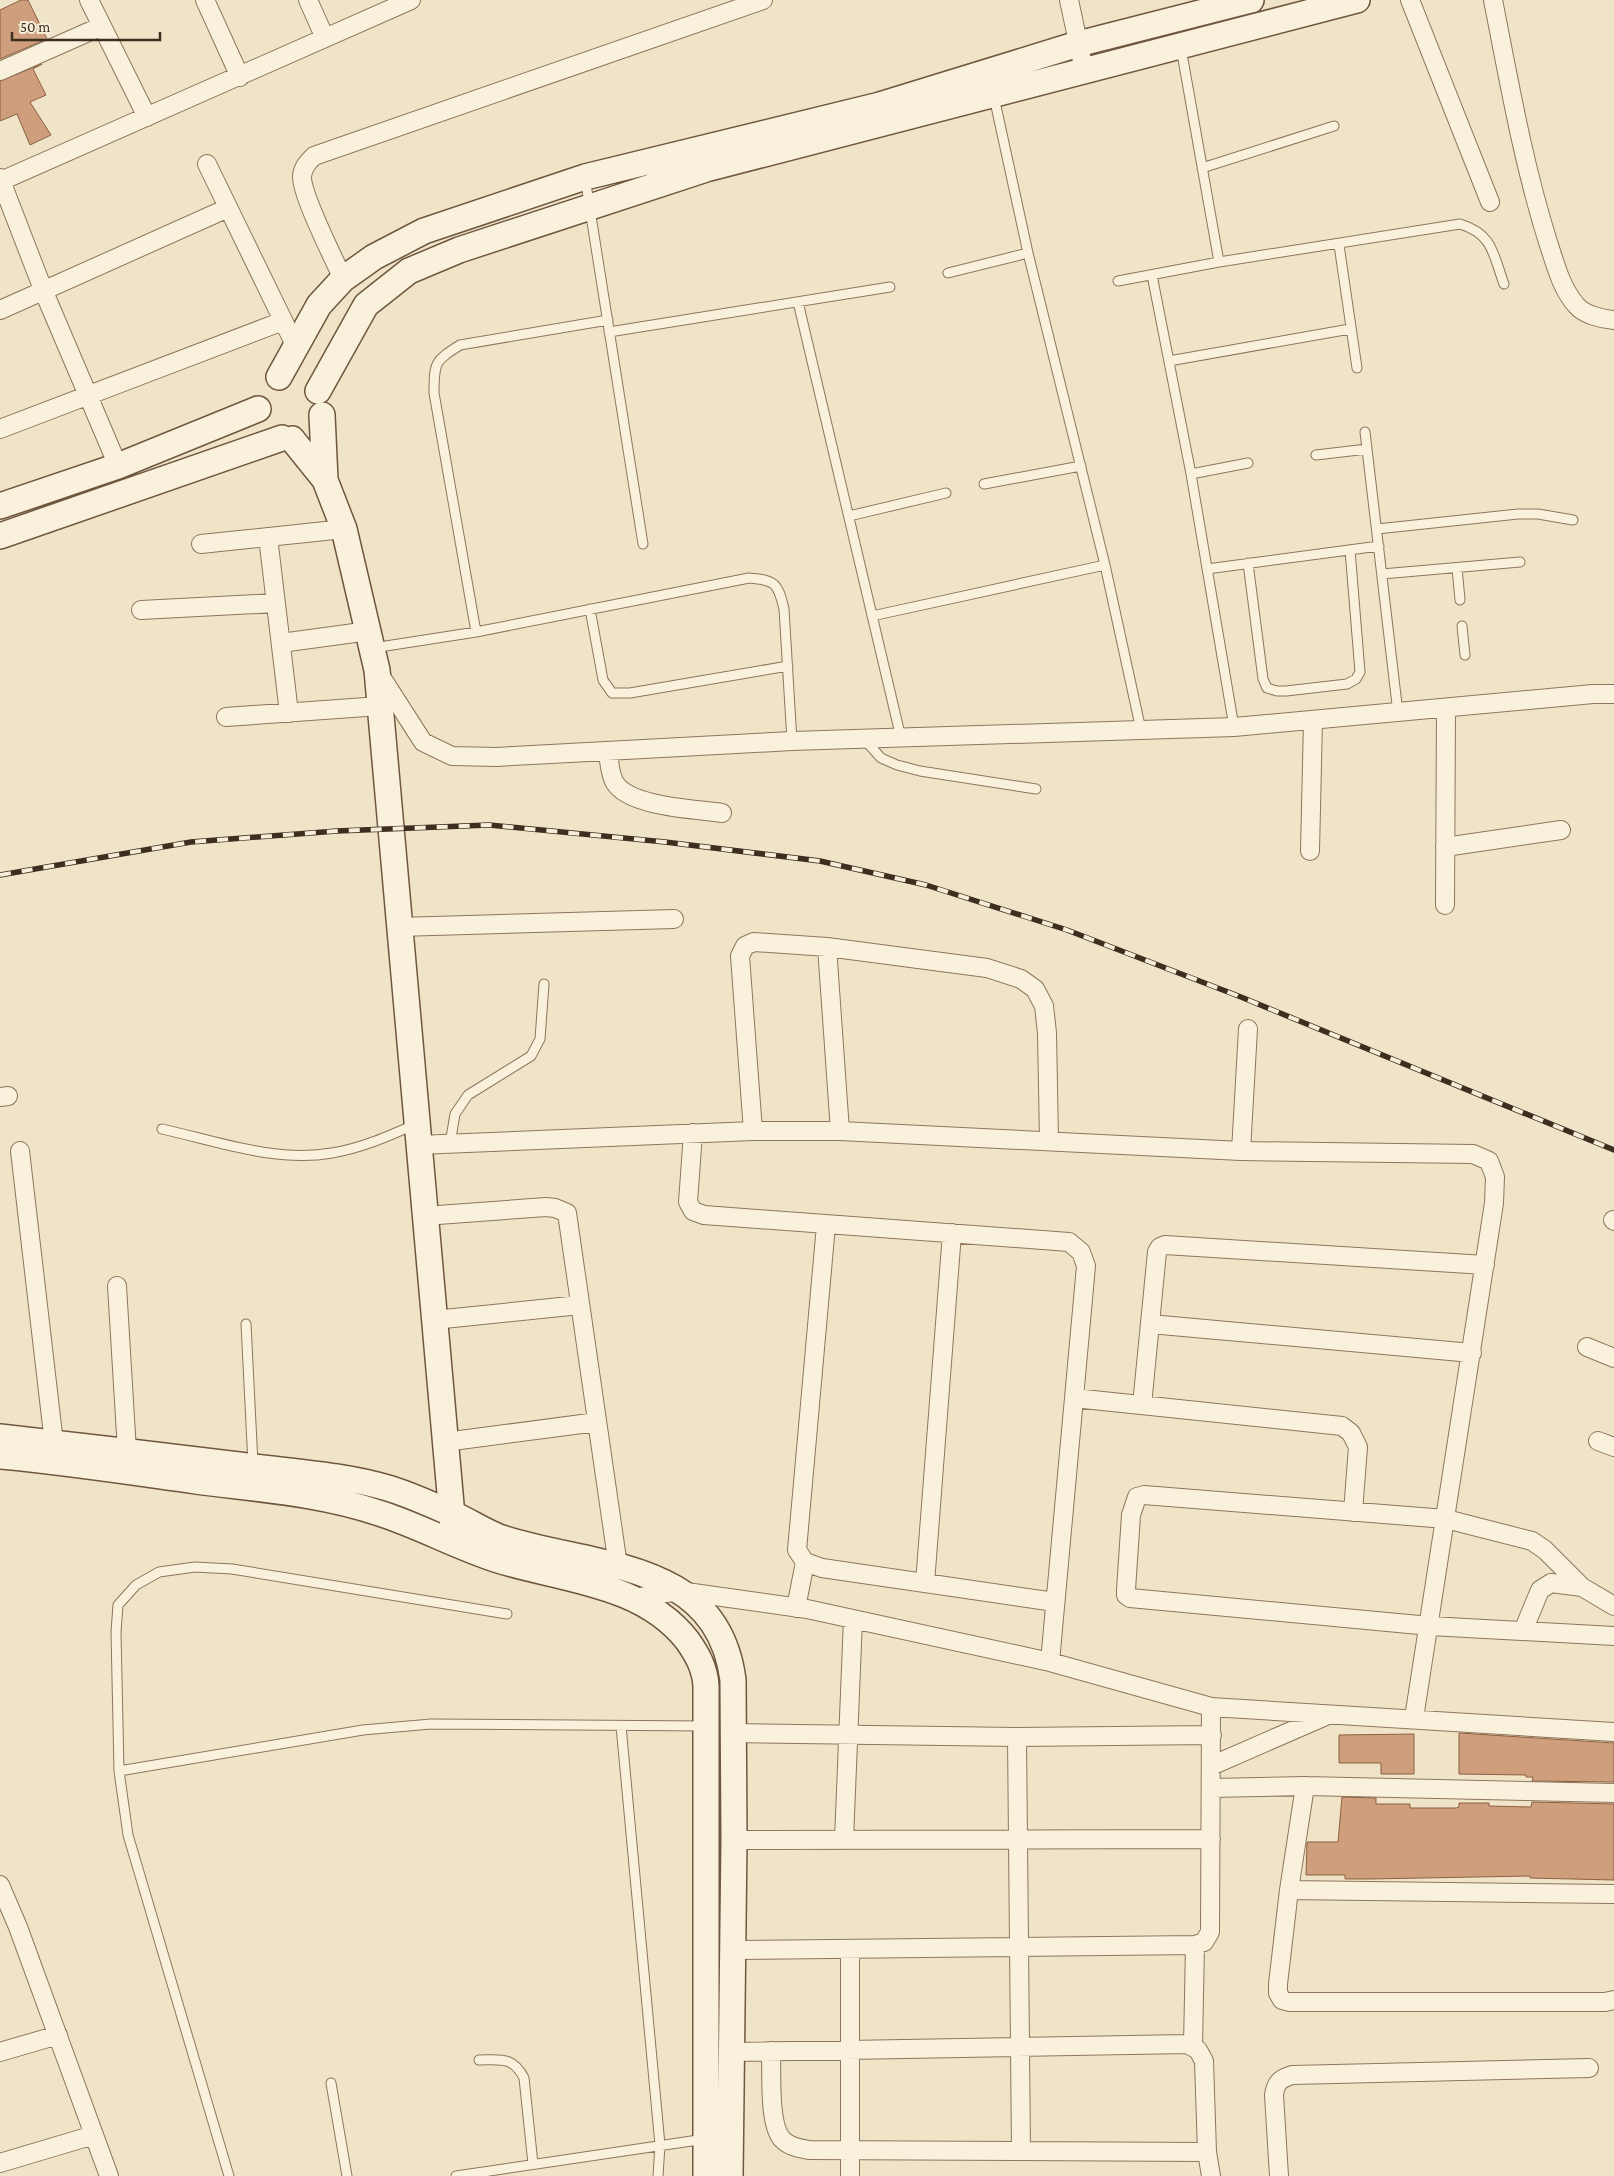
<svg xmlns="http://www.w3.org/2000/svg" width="1614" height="2176" viewBox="0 0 1614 2176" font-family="'Crimson Pro',serif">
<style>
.building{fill:#cf9f7d;stroke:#8d5f41}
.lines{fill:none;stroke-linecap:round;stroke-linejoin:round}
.service-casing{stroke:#8d765c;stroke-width:11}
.minor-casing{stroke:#8d765c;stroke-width:20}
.secondary-casing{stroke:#6f573f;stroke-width:28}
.service{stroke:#faf1dc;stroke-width:9}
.minor{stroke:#faf1dc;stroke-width:18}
.secondary{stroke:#faf1dc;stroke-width:25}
.rail-casing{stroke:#3d2e20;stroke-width:5.5}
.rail{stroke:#f7eed8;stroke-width:4;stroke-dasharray:11;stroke-linecap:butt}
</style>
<rect width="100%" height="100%" fill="#f0e4c8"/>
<!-- building -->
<path class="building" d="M21 0H28L47 39 0 59V10Z
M42 64 33 69 46 95 30 102 51 135 30 145 17 114 0 121V81Z
M1459 1733 1614 1743V1782L1532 1781 1533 1777H1526V1775L1459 1774Z
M1414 1734V1774H1381V1763H1339V1735Z
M1342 1797 1376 1798V1804H1410V1808H1456L1459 1807V1803H1489V1806L1531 1807 1532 1802 1614 1804V1880L1530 1878V1876L1370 1879H1345V1875H1306L1307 1842H1338Z"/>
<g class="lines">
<defs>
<path id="service" d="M1181 48 1219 262
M994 97 1028 253 1105 565 1141 730
M1202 168 1334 126
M585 178 643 544
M1339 245 1357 368
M948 273 1028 253
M1152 275 1191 474 1234 727
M1118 281 1219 262 1460 224C1493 234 1493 254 1504 284
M798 302 901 738
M609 332 890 287
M1169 361 1350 329
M1365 432 1398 713
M1316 455 1367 449
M1191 474 1248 463
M984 484 1081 466
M849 516 946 493
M1377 529 1518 514H1538L1573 520
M1248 563 1263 679 1267 688 1277 691H1286L1347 684 1356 679 1360 672 1350 550
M1457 568 1460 600
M1207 569 1379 546
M1382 574 1520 562
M590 609 603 680 612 693H630L788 666
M872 616 1105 565
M1462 626 1465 655
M476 632 434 393C434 362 435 361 460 345L608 320
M373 648 476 632 749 578C775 580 778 583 784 609L792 741
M864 739 881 758 897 765 920 771 1036 789
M162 1129C216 1141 276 1163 332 1153 362 1148 389 1136 416 1124
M450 1144 455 1114 468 1095 531 1056 540 1039 544 984
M246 1324 253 1464
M621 1726 660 2145 658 2176
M119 1771 363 1730 431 1724 704 1726
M479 2060C500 2060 513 2056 524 2078L533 2164
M331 2083 347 2176
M229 2176 128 1835 119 1771 116 1632 118 1605 136 1585 159 1572 195 1567 232 1569 507 1614
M456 2176 705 2139"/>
<path id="minor" d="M89 0 147 117
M205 0 240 77
M308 0 325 38
M1069 0 1084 70
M1410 0 1490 202
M1493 0C1509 81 1523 163 1548 242 1555 263 1561 288 1576 305 1584 315 1602 319 1614 320
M0 71 102 26
M207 164 295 345
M0 178 44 292 118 466
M1 181 411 0
M343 279C334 259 301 194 302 176 303 167 308 162 314 156L763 0
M0 310 228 208
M0 429 283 321
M268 537 289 713
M201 544 344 529
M141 610 276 603
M281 643 369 631
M380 675 423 742 452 756 496 757 792 741 1234 727 1593 694H1614
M226 717 380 706
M608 752C609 761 610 775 615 783 630 807 696 809 722 813
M1445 847 1561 830
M1310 851 1313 721
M1445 905 1446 709
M399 927 674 919
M827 947 840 1131
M0 1097 8 1096
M753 1131 740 956 745 946 754 942 827 947 987 968 1021 979 1035 989 1044 1006 1047 1033 1049 1140
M693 1133 688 1202 693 1211 704 1215 1069 1242 1081 1252 1086 1266 1050 1662
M418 1145 753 1131H840L1241 1151 1473 1154 1489 1161 1495 1177 1494 1203 1414 1718
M20 1151 54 1443
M1241 1151 1248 1029
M424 1216 546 1207 555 1208 567 1213 618 1566
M1613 1220 1614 1221
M826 1225 797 1550 805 1562 822 1568 1055 1602
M117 1286 127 1451
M434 1320 580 1305
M1150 1324 1472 1353
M1587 1347 1614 1358
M1074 1398 1342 1426 1351 1433 1358 1447 1353 1512
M1142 1405 1157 1252 1160 1247 1165 1245 1485 1265
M1598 1441 1614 1447
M445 1442 597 1422
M925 1583 952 1233
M1582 1587 1545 1550 1532 1541 1446 1519 1144 1495 1137 1497 1131 1515 1126 1590V1595L1130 1598 1430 1626 1614 1636
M634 1598 679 1591 807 1609 1050 1662 1211 1707 1614 1732
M796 1608 805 1562
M1523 1631 1540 1590 1551 1583 1582 1587 1614 1606
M734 1733 1017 1737 1212 1735
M1017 1737 1021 2151
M1211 1766 1328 1715
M1305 1786 1289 1890 1278 1984V1993L1282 2000 1290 2002H1605L1614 2000
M1211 1788 1305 1786 1614 1793
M734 1840 1211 1839
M844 1840 853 1619
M0 1885 18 1927 109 2176
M1289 1890 1614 1894
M1195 1945 1193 2046 1198 2050
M850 1949V2176
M732 1950 1195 1945 1204 1942 1210 1932 1211 1707
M771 2051C772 2072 768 2126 783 2140 790 2147 799 2148 809 2150L1207 2152
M0 2052 58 2035
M731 2052 1187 2044 1198 2050 1204 2061 1207 2152 1211 2176
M0 2163 94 2135
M1279 2176 1274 2095C1276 2082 1280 2079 1292 2075L1589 2068"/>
<path id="secondary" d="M279 377 319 305 343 279 374 257 424 231 585 177 880 105 1078 44 1251 0
M318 391 366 305 409 271 459 250 706 169 1357 0
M322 415 325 480 344 529 377 670 453 1527
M292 439 325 480
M0 506 118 466 258 409
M0 536 282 438
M0 1437C82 1446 165 1456 247 1466 294 1472 345 1475 391 1489 413 1496 435 1506 455 1515 470 1522 484 1531 499 1537 590 1568 717 1557 733 1680L734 1840 730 2176
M0 1456C66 1462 131 1472 196 1481 257 1489 320 1493 379 1513 420 1526 457 1547 498 1560 563 1580 642 1583 687 1640 697 1654 705 1668 706 1686V2176"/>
</defs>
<!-- service casing -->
<use href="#service" class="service-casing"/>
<!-- minor casing -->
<use href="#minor" class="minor-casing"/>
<!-- secondary casing -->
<use href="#secondary" class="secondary-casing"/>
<!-- service -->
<use href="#service" class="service"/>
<!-- minor -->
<use href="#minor" class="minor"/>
<!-- secondary -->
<use href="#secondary" class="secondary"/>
<defs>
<path id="rail" d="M0 875 191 842 337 831 489 825 665 842 820 861 926 885 1067 930 1241 997 1614 1150"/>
</defs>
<!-- rail casing -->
<use href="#rail" class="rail-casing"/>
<!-- rail -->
<use href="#rail" class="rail"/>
</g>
<!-- scale -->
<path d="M12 32v8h148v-8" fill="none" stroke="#3d2e20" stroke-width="2.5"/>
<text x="20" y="32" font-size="15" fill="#3d2e20" stroke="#f7eed8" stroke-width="4" paint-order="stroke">50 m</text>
</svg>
